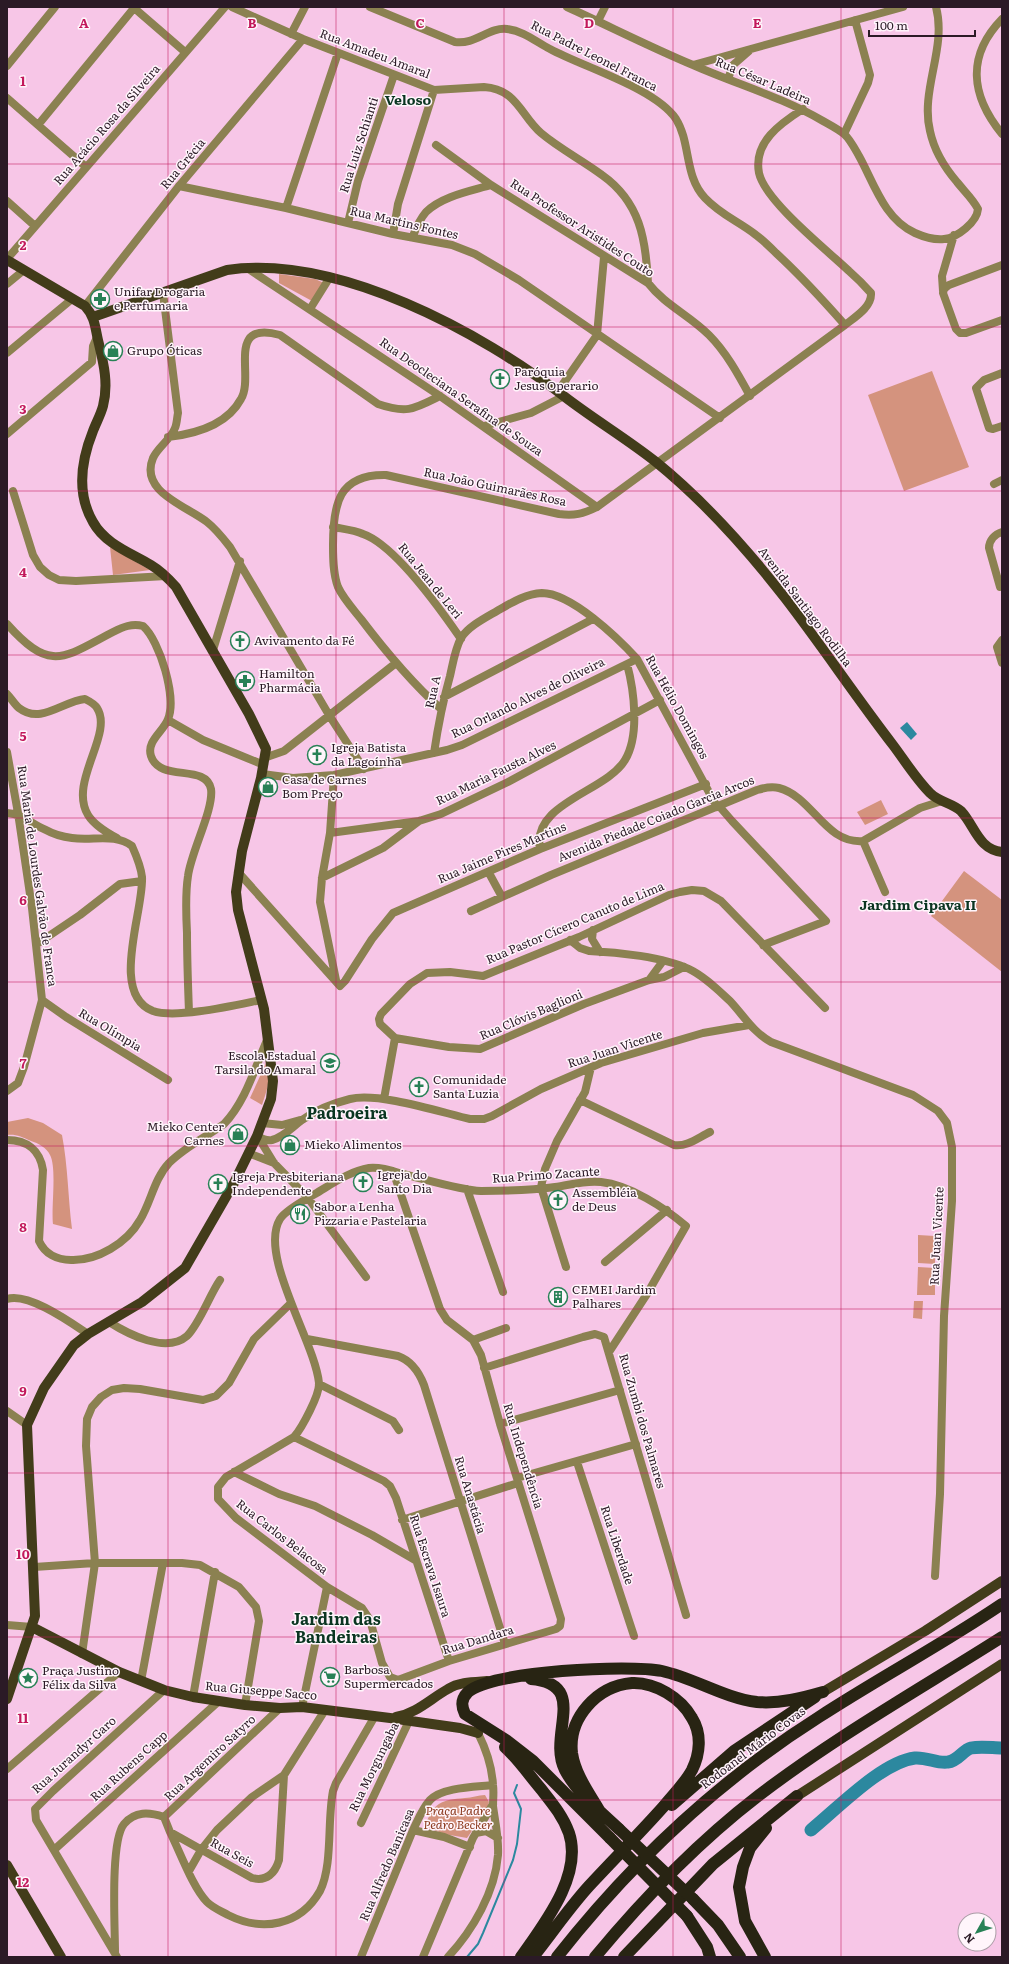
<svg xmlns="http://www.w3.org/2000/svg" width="1009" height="1964" viewBox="0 0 1009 1964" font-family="Literata,serif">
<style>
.green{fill:#d4937e}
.water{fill:#2c889f}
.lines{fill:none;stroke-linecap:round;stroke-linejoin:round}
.stream{stroke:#2c889f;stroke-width:2}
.river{stroke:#2c889f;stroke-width:13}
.minor{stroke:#8b8151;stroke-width:8}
.major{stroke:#423c1a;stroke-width:10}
.highway{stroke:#282413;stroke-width:12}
.highway-bridge{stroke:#282413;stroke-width:12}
.grid{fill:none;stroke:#c2185b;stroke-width:1;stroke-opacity:0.55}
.labels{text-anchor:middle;stroke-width:3;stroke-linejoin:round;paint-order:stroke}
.street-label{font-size:12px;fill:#2b1a26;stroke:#fff5fb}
.poi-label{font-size:12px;fill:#2b1a26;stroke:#fff5fb;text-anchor:start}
.park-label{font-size:12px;font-style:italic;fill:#8b381c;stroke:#fff5fb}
.quarter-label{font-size:14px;font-weight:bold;fill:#0a3521;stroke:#fff5fb}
.district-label{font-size:16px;font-weight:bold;fill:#0a3521;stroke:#fff5fb}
.grid-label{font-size:13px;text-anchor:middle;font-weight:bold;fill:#c2185b;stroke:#fff5fb;stroke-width:3;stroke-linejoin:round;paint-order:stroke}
</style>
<rect width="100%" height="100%" fill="#f7c6e7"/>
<!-- green -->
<path class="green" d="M279 274 315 279 324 283 312 301 279 283Z
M932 371 969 467 904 491 868 395Z
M110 547 150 570 113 575Z
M881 800 888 814 865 825 857 812Z
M964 871 1002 900V972L931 916Z
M266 1063C273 1074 266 1093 262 1105L250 1098Z
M28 1118 43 1123 62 1135C68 1166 68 1198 72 1229L53 1224C51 1208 57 1168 50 1155 47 1148 38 1143 31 1141 22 1137 16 1134 7 1135V1122Z
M918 1235 935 1236V1264L918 1263Z
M918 1267 935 1268V1295H917Z
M914 1301H923L922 1319 913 1318Z
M485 1795 489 1802 487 1809 467 1838 444 1834 425 1826C434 1802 441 1800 465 1798 472 1798 478 1795 485 1795Z"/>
<!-- water -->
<path class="water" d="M907 722 917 734 911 740 900 728Z"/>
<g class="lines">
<!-- stream -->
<path class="stream" d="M467 1957 478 1944 483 1933 513 1860 517 1844 521 1809 514 1793 517 1785"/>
<!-- river -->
<path class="river" d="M811 1830C838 1808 882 1762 915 1758 927 1757 938 1764 948 1762 958 1761 963 1750 971 1748 981 1746 993 1748 1002 1748"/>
<!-- minor -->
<path class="minor" d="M133 7 185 52
M232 7 303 39 434 90 484 87C517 89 521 116 541 133 560 149 582 160 602 175 640 202 646 239 648 283
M370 7 455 42C475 45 489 27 507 29 524 31 536 42 550 49 583 67 655 88 676 119 691 143 684 176 705 198 721 215 738 221 756 235 763 240 770 247 776 253 801 276 823 300 845 325 855 317 872 307 871 293 864 285 857 278 849 271 827 250 765 201 759 173 753 142 781 123 803 109
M567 7C609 26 650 47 693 65 736 84 782 97 823 121 830 125 838 129 844 134 850 139 855 149 859 156 874 183 884 219 915 233 924 237 934 240 944 239 957 238 977 222 978 209 973 199 964 191 957 182 945 168 934 150 930 131 920 90 947 48 936 7
M1002 19C966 56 971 96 1002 134
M598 21 605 7
M291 34 305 7
M693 65 903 7
M7 66 55 7
M728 79 733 65 749 51
M7 98 86 167
M38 125 134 8
M844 134 868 83 870 75 855 20
M436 145 491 185 648 283C665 305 689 315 709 335 726 352 738 374 750 396
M179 186 286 208 393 234 452 245 475 254 519 280 720 418
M7 201 35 226
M286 208 338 53
M348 223 358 181 394 75
M393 234 398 204 434 90
M413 236C416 228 420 219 426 212 442 196 471 191 491 185
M7 259 225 7
M1002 265 949 285 944 289 943 293 956 329 960 333H966L1002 320
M247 268 440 396 597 507
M7 284 24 270
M943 291 942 276 954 235
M163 293 178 413C177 417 177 424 175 428 171 439 158 447 153 458 139 492 187 506 207 522 216 529 223 538 230 547L329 715 364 769
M85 306 179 186 303 39
M310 309 330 277
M7 353 72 299
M1002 373 984 380 976 388 989 428 993 429 1002 426
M558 391 597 335 604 257
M484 426 531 413 564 396
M7 434 92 362 93 346 97 337
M168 437C195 434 227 425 241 399 255 376 225 320 280 335L378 404C407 414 414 409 440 396
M994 484 1002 480
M13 491 33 555 40 567 49 575 59 580 76 581 166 576
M333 527C343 529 354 530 363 534 395 545 441 610 461 639
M1002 532C995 534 989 540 989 548L1000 587 1002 586
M7 624C51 673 63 658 113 632 123 627 132 623 143 626 160 641 177 698 168 719 164 731 146 741 151 756 160 783 206 763 211 789 214 809 191 852 188 876 185 895 186 914 187 933 187 959 188 986 189 1012
M1002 640 997 647 1002 663
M213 650 240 561
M7 694C11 698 15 705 19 708 41 725 63 701 85 699 89 701 95 704 97 708 114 734 68 782 88 815 94 825 106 832 117 838
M444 697 593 619
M441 709C410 681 386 652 361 619 353 609 343 598 338 587 333 574 333 558 333 545 333 505 338 474 386 475L559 514C574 516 583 514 597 507L845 325
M168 720 203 740 264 765
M7 752 18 813 32 908 42 1000 24 1067 18 1083 7 1091
M434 753C438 726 443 701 450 676 453 663 455 649 461 638 469 626 485 618 497 611 511 603 525 594 542 593 571 593 618 638 637 659L717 807
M264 758 284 751 396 663
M262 774 293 778 334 775 447 750 462 745 637 659
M334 775 330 833 322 878 320 902 336 980
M719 806 732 821 826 921 763 945
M7 813C24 814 31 824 46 830 53 834 64 837 72 838 93 841 115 833 132 846 136 855 141 867 142 877 144 911 109 994 153 1011 176 1019 236 1005 261 1000
M330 833 419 821 441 814 508 782 660 700
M863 841 885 892
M540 849C531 803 606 792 625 760 640 735 634 690 627 664
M238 872 340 986 345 981 372 939 393 913 540 849 706 784
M489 873 502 897
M322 878 383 848 419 821
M471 911 551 875 757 790C764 788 771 786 779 788 813 797 825 844 863 841L920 808 942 801
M593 930 592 939 600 952
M570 940 580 948 589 951C617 952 664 957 689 969 704 976 718 990 730 1001 744 1016 753 1032 771 1042L913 1095 938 1111 947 1123 952 1147V1201L944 1316 940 1494 935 1576
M37 944 80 915 120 884 142 881
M684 967 664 977 649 980 584 1004 480 1049 449 1047 395 1038 380 1024 379 1019 381 1014 410 984 427 973 450 972 483 976 579 937 669 895 680 892 692 890 704 891 721 901 825 1008
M649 980 663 961
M42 1000 66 1017 168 1080
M384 1099 395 1038
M580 1100 674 1145C687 1147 699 1137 710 1132
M262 1123 282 1125 300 1120
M257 1136C262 1139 266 1141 272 1140 284 1137 292 1127 302 1120 316 1110 334 1103 350 1099 378 1092 440 1112 470 1119H484L492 1116 541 1089 601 1063 703 1033 749 1025
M258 1137 274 1163 308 1198 366 1277
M7 1140C27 1140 40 1150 43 1170L39 1241C45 1254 57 1260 71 1260 97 1261 127 1243 140 1220 151 1202 154 1179 169 1163 185 1147 206 1137 224 1124 246 1101 255 1067 268 1038
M248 1153 274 1163
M393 1171 440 1309 447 1320 473 1340 481 1355 500 1424 561 1619 560 1626 556 1629 449 1661 398 1680 390 1677 382 1663 370 1620 362 1608 327 1587 236 1518 218 1499V1487L226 1477 294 1437C302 1428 320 1394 319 1383 315 1342 258 1255 280 1219 285 1211 306 1199 315 1194 332 1184 350 1171 369 1168 379 1167 390 1170 399 1173 422 1178 458 1190 481 1191 502 1191 534 1190 555 1187 570 1185 585 1180 601 1182 630 1185 665 1208 686 1226L647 1294 609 1352
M467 1189 503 1292
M605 1262 667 1210
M566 1267 541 1187 545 1169 557 1141 585 1092 591 1067
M7 1299C28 1292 70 1322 88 1334
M109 1322C128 1334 166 1354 187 1336 200 1323 209 1296 220 1280
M307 1339 398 1356C412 1361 419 1372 424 1385L505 1644
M473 1340 506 1328
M484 1368 583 1337 595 1334 604 1337 686 1615
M319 1384 393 1421 399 1430
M7 1411 27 1425
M500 1424 620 1390
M294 1437 384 1481 390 1486 396 1498 449 1661
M577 1462 634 1636
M234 1472 279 1494 315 1506 372 1535 415 1560
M517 1478 636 1444
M402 1520 518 1483
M34 1567 95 1563H182L200 1565 239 1587 256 1607 259 1621 245 1705
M7 1625 32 1627
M82 1654 95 1563 86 1446 87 1419 92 1407 101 1397 112 1390 124 1388 140 1389 203 1400 216 1396 229 1383 254 1339 291 1303
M141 1681 163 1563
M193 1697 215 1572
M302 1707 327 1587
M7 1769 119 1672
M164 1817 170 1832 252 1878C267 1882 275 1873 279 1860L284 1775
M164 1817 280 1708
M361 1823 409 1721
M413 1830 444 1837 470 1847
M170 1832C180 1852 193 1888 207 1902 213 1908 221 1911 228 1915 262 1932 300 1926 320 1891 333 1865 327 1821 333 1791L336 1783 375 1716
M476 1833 486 1831 498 1838
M55 1849 219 1701
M189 1871 201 1850 217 1830 252 1797 284 1775 325 1710
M115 1952C115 1926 110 1841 124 1824 135 1811 149 1812 164 1817
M117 1957 36 1820 35 1809 53 1791 164 1690
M361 1957 413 1830C418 1820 422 1809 430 1800 442 1787 476 1787 493 1785
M423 1957 473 1838 493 1804
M448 1957C473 1930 495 1892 498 1855 499 1838 495 1822 493 1806 493 1799 494 1792 493 1785 492 1766 486 1749 478 1733"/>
<!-- major -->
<path class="major" d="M7 260 85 306C95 317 95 327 98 340 103 361 109 383 103 406 101 414 96 423 93 431 81 461 76 493 93 522 105 544 131 553 151 565 161 571 168 578 176 587L249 714 266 749 261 778 242 851 236 892 238 910 264 1009 273 1081 271 1099 257 1136 234 1183 185 1268 142 1302 88 1334 74 1345 44 1388 27 1425 35 1616 7 1699
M93 317 227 270C337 254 481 332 565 397 595 420 627 439 656 462 704 501 747 549 785 598 822 646 856 697 893 745 905 761 916 779 930 793 939 802 952 803 961 811 975 826 978 849 1002 852
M32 1627 119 1672 164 1690 193 1697 245 1705 280 1708 302 1707 390 1718 460 1728 478 1733
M823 1692 925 1631 1002 1581
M396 1717C417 1713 430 1699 448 1689 459 1682 474 1682 487 1681
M797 1796 1002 1664
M7 1865 61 1957"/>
<!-- highway -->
<path class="highway" d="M531 1679C590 1684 547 1735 565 1770 577 1793 601 1812 619 1829
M505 1747C519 1760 529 1775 541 1789 552 1803 563 1816 569 1833 583 1875 544 1924 521 1957
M672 1805 734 1751 815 1697
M610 1838 533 1761 506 1740 465 1714C461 1706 461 1699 468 1692 492 1671 630 1664 662 1671 694 1678 724 1698 757 1702 780 1704 802 1698 823 1692
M693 1899 718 1925 740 1957
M687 1916 707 1947 710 1957
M533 1957C552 1933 569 1908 589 1886 614 1859 640 1833 664 1806 673 1795 685 1783 692 1770 700 1754 702 1734 692 1718 681 1698 655 1682 632 1683 597 1686 568 1718 572 1753 575 1774 589 1793 599 1810
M557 1957C631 1863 718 1781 819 1717 879 1678 943 1644 1002 1604
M595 1957C644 1898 697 1843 758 1796 835 1737 920 1689 1002 1637
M624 1957 713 1864 797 1796
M765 1957 745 1921 739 1887 743 1867 750 1848 766 1828"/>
<!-- highway-bridge -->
<path class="highway-bridge" d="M619 1829 693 1899
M610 1838 687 1916"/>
</g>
<!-- grid -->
<path class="grid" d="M168 7V1957M336 7V1957M504 7V1957M673 7V1957M841 7V1957M7 164H1002M7 327H1002M7 491H1002M7 655H1002M7 818H1002M7 982H1002M7 1146H1002M7 1309H1002M7 1473H1002M7 1637H1002M7 1800H1002"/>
<!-- icons -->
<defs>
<symbol id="pharmacy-ring" viewBox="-11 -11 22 22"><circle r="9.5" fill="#fff5fb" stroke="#288156" stroke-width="1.5"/><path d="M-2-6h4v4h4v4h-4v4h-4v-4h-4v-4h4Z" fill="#288156"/></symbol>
<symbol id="shop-ring" viewBox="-11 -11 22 22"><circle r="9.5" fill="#fff5fb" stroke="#288156" stroke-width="1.5"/><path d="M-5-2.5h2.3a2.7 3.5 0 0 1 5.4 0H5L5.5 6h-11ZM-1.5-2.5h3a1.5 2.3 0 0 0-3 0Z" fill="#288156"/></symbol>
<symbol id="church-ring" viewBox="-11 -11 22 22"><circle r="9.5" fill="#fff5fb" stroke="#288156" stroke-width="1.5"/><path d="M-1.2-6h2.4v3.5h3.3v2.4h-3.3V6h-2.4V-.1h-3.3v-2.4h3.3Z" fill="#288156"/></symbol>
<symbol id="school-ring" viewBox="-11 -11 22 22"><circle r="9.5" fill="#fff5fb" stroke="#288156" stroke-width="1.5"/><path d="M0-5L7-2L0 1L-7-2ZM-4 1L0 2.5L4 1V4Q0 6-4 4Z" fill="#288156"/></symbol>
<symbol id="restaurant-ring" viewBox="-11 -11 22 22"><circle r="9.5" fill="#fff5fb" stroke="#288156" stroke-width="1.5"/><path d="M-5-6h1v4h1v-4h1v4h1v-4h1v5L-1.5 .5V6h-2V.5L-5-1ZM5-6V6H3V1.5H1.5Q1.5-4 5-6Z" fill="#288156"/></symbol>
<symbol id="building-ring" viewBox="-11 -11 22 22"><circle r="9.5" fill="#fff5fb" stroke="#288156" stroke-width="1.5"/><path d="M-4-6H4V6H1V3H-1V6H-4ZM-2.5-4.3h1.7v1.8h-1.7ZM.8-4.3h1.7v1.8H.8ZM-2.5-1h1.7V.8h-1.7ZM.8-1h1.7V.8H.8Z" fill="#288156"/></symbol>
<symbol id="supermarket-ring" viewBox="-11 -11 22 22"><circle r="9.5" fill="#fff5fb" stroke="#288156" stroke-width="1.5"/><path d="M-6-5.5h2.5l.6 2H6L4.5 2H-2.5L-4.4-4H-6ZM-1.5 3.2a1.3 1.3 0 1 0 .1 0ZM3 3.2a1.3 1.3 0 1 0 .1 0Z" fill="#288156"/></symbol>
<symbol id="sight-ring" viewBox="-11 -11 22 22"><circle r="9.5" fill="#fff5fb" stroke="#288156" stroke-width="1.5"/><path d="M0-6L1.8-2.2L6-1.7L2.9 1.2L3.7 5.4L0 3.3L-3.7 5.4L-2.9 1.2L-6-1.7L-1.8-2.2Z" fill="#288156"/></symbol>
</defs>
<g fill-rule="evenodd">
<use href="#pharmacy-ring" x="89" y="288" width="22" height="22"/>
<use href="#shop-ring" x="102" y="340" width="22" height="22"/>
<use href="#church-ring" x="489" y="368" width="22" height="22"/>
<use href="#church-ring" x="229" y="630" width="22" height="22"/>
<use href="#pharmacy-ring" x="234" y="670" width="22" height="22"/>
<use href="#church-ring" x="306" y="744" width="22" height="22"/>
<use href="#shop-ring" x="257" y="776" width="22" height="22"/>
<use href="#school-ring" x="319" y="1052" width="22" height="22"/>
<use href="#church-ring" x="408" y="1076" width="22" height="22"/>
<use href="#shop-ring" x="227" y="1123" width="22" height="22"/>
<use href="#shop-ring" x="279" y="1134" width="22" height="22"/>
<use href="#church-ring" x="352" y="1171" width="22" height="22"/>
<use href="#church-ring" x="207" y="1173" width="22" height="22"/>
<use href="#church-ring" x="547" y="1189" width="22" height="22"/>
<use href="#restaurant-ring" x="289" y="1203" width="22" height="22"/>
<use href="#building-ring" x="547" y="1286" width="22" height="22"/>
<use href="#supermarket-ring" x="319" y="1666" width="22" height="22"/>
<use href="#sight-ring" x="17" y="1667" width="22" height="22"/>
</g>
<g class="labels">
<!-- street labels -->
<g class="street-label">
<text transform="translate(375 54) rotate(21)" y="4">Rua Amadeu Amaral</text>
<text transform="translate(594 56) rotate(27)" y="4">Rua Padre Leonel Franca</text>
<text transform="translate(763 81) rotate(23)" y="4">Rua César Ladeira</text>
<text transform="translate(107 125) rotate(-49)" y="4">Rua Acácio Rosa da Silveira</text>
<text transform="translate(359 145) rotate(-72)" y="4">Rua Luiz Schianti</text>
<text transform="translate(183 164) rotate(-50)" y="4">Rua Grécia</text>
<text transform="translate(404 223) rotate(13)" y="4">Rua Martins Fontes</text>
<text transform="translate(582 228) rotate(33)" y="4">Rua Professor Aristides Couto</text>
<text transform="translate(461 397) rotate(35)" y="4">Rua Deocleciana Serafina de Souza</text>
<text transform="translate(495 487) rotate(12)" y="4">Rua João Guimarães Rosa</text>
<text transform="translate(430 581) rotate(51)" y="4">Rua Jean de Leri</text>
<text transform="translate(805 607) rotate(53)" y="4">Avenida Santiago Rodilha</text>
<text transform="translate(433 692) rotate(-77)" y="4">Rua A</text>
<text transform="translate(528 698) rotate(-26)" y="4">Rua Orlando Alves de Oliveira</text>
<text transform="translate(677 707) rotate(61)" y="4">Rua Hélio Domingos</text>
<text transform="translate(496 773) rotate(-26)" y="4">Rua Maria Fausta Alves</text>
<text transform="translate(656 819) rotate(-22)" y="4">Avenida Piedade Coiado Garcia Arcos</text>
<text transform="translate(502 853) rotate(-23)" y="4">Rua Jaime Pires Martins</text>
<text transform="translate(37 876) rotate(82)" y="4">Rua Maria de Lourdes Galvão de Franca</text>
<text transform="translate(575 923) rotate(-23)" y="4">Rua Pastor Cícero Canuto de Lima</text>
<text transform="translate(531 1015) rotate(-23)" y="4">Rua Clóvis Baglioni</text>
<text transform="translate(110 1030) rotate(31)" y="4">Rua Olímpia</text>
<text transform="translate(615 1049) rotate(-18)" y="4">Rua Juan Vicente</text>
<text transform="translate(546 1175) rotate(-4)" y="4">Rua Primo Zacante</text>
<text transform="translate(937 1236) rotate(-87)" y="4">Rua Juan Vicente</text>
<text transform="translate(642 1421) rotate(74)" y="4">Rua Zumbi dos Palmares</text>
<text transform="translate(523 1456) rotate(73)" y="4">Rua Independência</text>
<text transform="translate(470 1495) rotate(73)" y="4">Rua Anastácia</text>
<text transform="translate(282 1537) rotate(38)" y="4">Rua Carlos Belacosa</text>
<text transform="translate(617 1545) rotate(72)" y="4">Rua Liberdade</text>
<text transform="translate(430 1566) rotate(72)" y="4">Rua Escrava Isaura</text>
<text transform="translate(478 1640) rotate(-17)" y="4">Rua Dandara</text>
<text transform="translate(261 1691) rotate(5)" y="4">Rua Giuseppe Sacco</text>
<text transform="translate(753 1748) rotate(-37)" y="4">Rodoanel Mário Covas</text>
<text transform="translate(74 1755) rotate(-42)" y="4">Rua Jurandyr Garo</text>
<text transform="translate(210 1758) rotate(-43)" y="4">Rua Argemiro Satyro</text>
<text transform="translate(129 1766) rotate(-42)" y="4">Rua Rubens Capp</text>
<text transform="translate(374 1767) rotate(-64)" y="4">Rua Morgungaba</text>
<text transform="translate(232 1853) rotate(29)" y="4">Rua Seis</text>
<text transform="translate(387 1865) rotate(-67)" y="4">Rua Alfredo Banicasa</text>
</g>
<!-- poi labels -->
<g class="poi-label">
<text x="114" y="296">Unifar Drogaria<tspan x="114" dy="14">e Perfumaria</tspan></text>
<text x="127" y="355">Grupo Óticas</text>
<text x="514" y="376">Paróquia<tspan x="514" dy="14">Jesus Operario</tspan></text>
<text x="254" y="645">Avivamento da Fé</text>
<text x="259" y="678">Hamilton<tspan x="259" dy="14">Pharmácia</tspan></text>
<text x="331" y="752">Igreja Batista<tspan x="331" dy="14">da Lagoínha</tspan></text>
<text x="282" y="784">Casa de Carnes<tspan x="282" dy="14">Bom Preço</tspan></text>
<text x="316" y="1060" text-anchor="end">Escola Estadual<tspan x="316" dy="14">Tarsila do Amaral</tspan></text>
<text x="433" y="1084">Comunidade<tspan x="433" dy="14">Santa Luzia</tspan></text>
<text x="224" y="1131" text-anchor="end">Mieko Center<tspan x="224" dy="14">Carnes</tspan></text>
<text x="304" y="1149">Mieko Alimentos</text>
<text x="377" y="1179">Igreja do<tspan x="377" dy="14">Santo Dia</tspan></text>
<text x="232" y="1181">Igreja Presbiteriana<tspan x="232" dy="14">Independente</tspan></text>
<text x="572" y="1197">Assembléia<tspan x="572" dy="14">de Deus</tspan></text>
<text x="314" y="1211">Sabor a Lenha<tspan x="314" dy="14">Pizzaria e Pastelaria</tspan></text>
<text x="572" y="1294">CEMEI Jardim<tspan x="572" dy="14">Palhares</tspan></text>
<text x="344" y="1674">Barbosa<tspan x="344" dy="14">Supermercados</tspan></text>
<text x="42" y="1675">Praça Justino<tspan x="42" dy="14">Félix da Silva</tspan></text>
</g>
<!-- park labels -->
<g class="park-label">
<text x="458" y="1815">Praça Padre<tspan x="458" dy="14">Pedro Becker</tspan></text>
</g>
<!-- quarter labels -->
<g class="quarter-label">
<text x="408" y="105">Veloso</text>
<text x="918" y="910">Jardim Cipava II</text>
</g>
<!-- district labels -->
<g class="district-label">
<text x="347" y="1119">Padroeira</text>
<text x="336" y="1625">Jardim das<tspan x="336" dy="18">Bandeiras</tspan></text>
</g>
</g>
<g class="grid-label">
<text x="84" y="28">A</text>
<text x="252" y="28">B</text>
<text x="420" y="28">C</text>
<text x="589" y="28">D</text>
<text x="757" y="28">E</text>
<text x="23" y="86">1</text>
<text x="23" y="250">2</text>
<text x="23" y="414">3</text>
<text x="23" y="577">4</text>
<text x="23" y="741">5</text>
<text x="23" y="905">6</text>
<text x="23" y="1068">7</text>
<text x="23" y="1232">8</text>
<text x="23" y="1396">9</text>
<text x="23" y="1559">10</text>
<text x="23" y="1723">11</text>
<text x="23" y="1887">12</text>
</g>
<!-- border -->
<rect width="1009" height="1964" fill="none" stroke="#2b1a26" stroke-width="16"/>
<!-- north arrow -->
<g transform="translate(977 1932) rotate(231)"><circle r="19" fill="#fff5fb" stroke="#aa9da6"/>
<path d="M0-3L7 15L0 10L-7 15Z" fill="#288156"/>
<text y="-6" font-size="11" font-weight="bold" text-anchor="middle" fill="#2b1a26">N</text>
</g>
<!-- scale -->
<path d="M869 30v6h106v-6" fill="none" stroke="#2b1a26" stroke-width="2"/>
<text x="875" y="30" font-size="12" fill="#2b1a26" stroke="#fff5fb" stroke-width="3" paint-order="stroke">100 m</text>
</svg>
